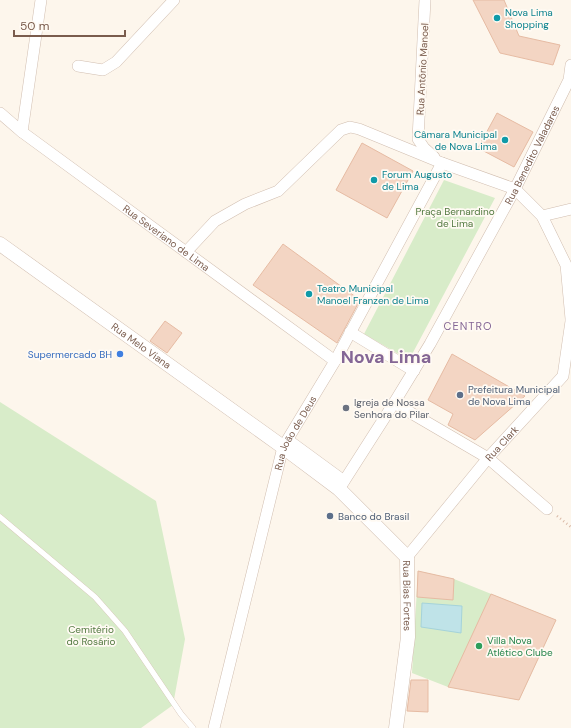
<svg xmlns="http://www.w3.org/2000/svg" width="571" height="728" viewBox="0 0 571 728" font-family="'DM Sans',sans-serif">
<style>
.green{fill:#d8ecc9}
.water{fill:#bfe3e8;stroke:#a5d3da}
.building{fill:#f3d5c3;stroke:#e6bba3}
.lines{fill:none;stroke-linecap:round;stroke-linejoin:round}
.service-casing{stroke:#d1beb0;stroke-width:6}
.minor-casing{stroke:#d1beb0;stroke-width:12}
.tertiary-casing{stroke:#d1beb0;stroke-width:15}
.path{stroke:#d9b8a5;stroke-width:2.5;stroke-dasharray:1 3;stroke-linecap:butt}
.service{stroke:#fff;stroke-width:5.5}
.minor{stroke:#fff;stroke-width:11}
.tertiary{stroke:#fff;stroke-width:14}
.culture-dot{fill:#0f9aa8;stroke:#fffaf3;stroke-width:1.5}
.shop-dot{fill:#3f7fe0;stroke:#fffaf3;stroke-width:1.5}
.service-dot{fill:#5c6f8a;stroke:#fffaf3;stroke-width:1.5}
.worship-dot{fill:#6b7280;stroke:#fffaf3;stroke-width:1.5}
.leisure-dot{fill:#2e9e5b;stroke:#fffaf3;stroke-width:1.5}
.labels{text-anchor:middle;stroke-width:3.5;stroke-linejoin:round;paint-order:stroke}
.culture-label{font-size:10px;fill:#0d838f;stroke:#fffaf3;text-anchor:start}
.street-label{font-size:10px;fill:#7a5c4d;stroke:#fffaf3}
.park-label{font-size:10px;fill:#537a41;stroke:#fffaf3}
.shop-label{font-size:10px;fill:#366cbe;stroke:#fffaf3;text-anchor:end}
.service-label{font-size:10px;fill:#4e5e75;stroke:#fffaf3;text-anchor:start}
.worship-label{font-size:10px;fill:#5b616d;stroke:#fffaf3;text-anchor:start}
.leisure-label{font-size:10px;fill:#27864d;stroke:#fffaf3;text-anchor:start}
.neighbourhood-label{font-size:11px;letter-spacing:1px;fill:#846695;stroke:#fffaf3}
.town-label{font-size:18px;font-weight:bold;fill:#846695;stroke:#fffaf3}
</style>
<rect width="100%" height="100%" fill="#fdf6ec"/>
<!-- green -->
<path class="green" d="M444 180 495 198 409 360 364 334Z
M0 402 156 501 185 639 173 705 141 728H0Z
M418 571 454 579 556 620 519 700 448 687 412 673Z"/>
<!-- water -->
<path class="water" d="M422 603 462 606 461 633 421 627Z"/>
<!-- building -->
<path class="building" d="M473 0H504L519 36 560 45 553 65 500 53Z
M497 113 533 132 514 167 478 148Z
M362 143 413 171 387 218 336 190Z
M283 244 360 300 337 343 253 285Z
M165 321 182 333 167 353 150 341Z
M452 354 525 396 475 440 448 425 453 414 428 400Z
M418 571 454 579 453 600 417 597Z
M491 594 556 620 519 700 448 687Z
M411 680H428V712L407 711Z"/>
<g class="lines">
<defs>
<path id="service" d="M0 517 95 597 125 631 181 714 193 728"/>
<g id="minor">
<path d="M425 0 418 139 424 148 434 157"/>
<path d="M78 66 103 70 116 62 174 0"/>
<path id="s1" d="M0 113 22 132 335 361"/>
<path d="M22 132 41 0"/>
<path d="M542 216 571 209"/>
<path d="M186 252 215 221 245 204 278 191 341 130 350 127 359 129 442 163 515 189 542 216 566 265 571 319"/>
<path d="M350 332 414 371"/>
<path d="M394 403 488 458 547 509"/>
<path d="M288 440 344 481"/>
<path id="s2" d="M339 489 394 403 430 344 515 189 569 80 571 65"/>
<path id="s3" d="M407 557 488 458 563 376 571 321"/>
<path id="s4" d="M214 728 283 447 335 361 442 163"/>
</g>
<g id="tertiary">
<path id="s5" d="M0 244 283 447 339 489 407 557 408 637 396 728"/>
</g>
</defs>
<!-- service casing -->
<use href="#service" class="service-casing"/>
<!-- minor casing -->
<use href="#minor" class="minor-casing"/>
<!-- tertiary casing -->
<use href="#tertiary" class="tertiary-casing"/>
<!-- path -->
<path class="path" d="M557 516 571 527"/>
<!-- service -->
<use href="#service" class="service"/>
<!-- minor -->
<use href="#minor" class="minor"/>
<!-- tertiary -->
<use href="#tertiary" class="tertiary"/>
</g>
<!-- markers -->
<g class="culture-dot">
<circle cx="497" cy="18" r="4"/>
<circle cx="505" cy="140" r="4"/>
<circle cx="374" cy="180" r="4"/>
<circle cx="309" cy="294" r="4"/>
</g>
<circle class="shop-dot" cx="120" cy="354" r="4"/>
<g class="service-dot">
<circle cx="460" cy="395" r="4"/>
<circle cx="330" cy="516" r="4"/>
</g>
<circle class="worship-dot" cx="346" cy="408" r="4"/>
<circle class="leisure-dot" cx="479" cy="646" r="4"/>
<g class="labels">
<!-- culture labels -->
<g class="culture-label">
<text x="505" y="16">Nova Lima<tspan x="505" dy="12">Shopping</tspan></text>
<text x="497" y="138" text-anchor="end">Câmara Municipal<tspan x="497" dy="12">de Nova Lima</tspan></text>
<text x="382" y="178">Forum Augusto<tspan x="382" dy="12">de Lima</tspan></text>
<text x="317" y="292">Teatro Municipal<tspan x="317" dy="12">Manoel Franzen de Lima</tspan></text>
</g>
<!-- street labels -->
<g class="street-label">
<text transform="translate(422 69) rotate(-87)" y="4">Rua Antônio Manoel</text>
<text dy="4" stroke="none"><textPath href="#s2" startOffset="386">Rua Benedito Valadares</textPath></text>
<text dy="4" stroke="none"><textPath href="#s1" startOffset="208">Rua Severiano de Lima</textPath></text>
<text dy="4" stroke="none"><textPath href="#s5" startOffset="174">Rua Melo Viana</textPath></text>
<text dy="4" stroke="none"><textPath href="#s4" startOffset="307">Rua João de Deus</textPath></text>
<text dy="4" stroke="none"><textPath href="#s3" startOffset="148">Rua Clark</textPath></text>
<text dy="4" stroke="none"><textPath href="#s5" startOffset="553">Rua Bias Fortes</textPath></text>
</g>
<!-- park labels -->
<g class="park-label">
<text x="455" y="215">Praça Bernardino<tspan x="455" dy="12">de Lima</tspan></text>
<text x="91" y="633">Cemitério<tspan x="91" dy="12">do Rosário</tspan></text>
</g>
<!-- shop labels -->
<g class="shop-label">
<text x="112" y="358">Supermercado BH</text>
</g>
<!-- service labels -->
<g class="service-label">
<text x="468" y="393">Prefeitura Municipal<tspan x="468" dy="12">de Nova Lima</tspan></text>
<text x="338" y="520">Banco do Brasil</text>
</g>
<!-- worship labels -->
<g class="worship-label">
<text x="354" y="406">Igreja de Nossa<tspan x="354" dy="12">Senhora do Pilar</tspan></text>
</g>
<!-- leisure labels -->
<g class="leisure-label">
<text x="487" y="644">Villa Nova<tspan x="487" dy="12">Atlético Clube</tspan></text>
</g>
<!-- neighbourhood labels -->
<g class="neighbourhood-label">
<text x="468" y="330">CENTRO</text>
</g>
<!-- town labels -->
<g class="town-label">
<text x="386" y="363">Nova Lima</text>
</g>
</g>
<!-- scale -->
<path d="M14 30v6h111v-6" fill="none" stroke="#7a5c4d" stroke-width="2"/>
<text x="20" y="30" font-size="12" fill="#7a5c4d" stroke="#fffaf3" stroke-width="3" paint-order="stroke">50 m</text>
</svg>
